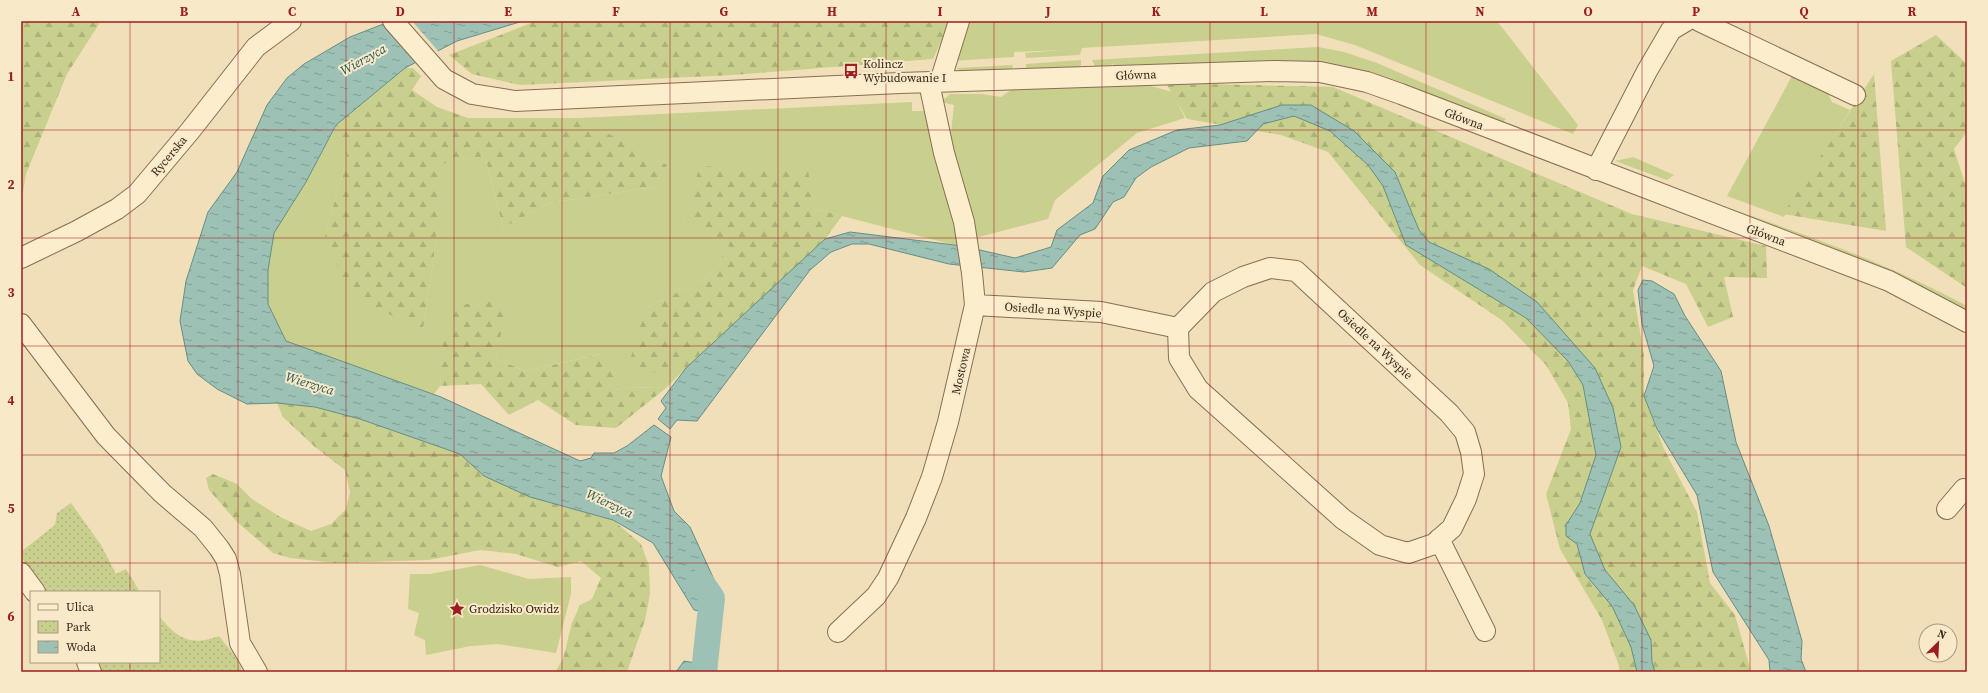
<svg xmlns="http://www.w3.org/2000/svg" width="1988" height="693" viewBox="0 0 1988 693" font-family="'Source Serif 4',serif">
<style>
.green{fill:#c9cf8d}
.forest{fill:url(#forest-firs)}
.park{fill:url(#park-dots)}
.water{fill:url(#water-ripples);stroke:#658e83}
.pier{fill:#f1dfb9}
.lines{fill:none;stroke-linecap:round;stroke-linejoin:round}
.river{stroke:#9ec1b6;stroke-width:26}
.minor-casing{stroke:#886e52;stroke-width:22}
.minor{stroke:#fcedcc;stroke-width:20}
.grid{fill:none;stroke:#9c1e21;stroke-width:1;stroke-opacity:0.55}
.labels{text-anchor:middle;stroke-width:4;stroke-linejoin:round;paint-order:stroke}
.poi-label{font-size:12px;fill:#362619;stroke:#f8e9c9;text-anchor:start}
.street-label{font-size:12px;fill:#362619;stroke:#f8e9c9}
.water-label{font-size:13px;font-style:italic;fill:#275753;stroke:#f8e9c9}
.neatline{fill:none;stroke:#9c1e21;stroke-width:1.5}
.grid-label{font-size:13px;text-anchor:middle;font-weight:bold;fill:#9c1e21}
</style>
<defs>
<pattern id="forest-firs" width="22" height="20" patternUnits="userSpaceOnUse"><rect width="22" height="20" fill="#c9cf8d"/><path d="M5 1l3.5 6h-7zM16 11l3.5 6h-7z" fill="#adb279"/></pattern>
<pattern id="park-dots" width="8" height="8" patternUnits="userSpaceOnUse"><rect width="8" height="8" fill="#c9cf8d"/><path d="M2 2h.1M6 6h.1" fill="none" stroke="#adb279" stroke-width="1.8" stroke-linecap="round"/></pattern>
<pattern id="water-ripples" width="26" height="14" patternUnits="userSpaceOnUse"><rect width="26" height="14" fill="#9ec1b6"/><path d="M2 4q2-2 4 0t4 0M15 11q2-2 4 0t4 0" fill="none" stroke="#829d93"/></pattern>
</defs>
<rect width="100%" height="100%" fill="#f1dfb9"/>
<!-- green -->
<path class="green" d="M966 21H1497L1578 125 1573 134 1355 45 1316 34 1082 48 1080 55 1026 58 1025 53 1061 50 1014 52V57L952 61Z
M1318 47 1344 52 1377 63 1506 119 1503 122 1373 75 1118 69 1113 64 1097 70 1092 60Z
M1081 60V65L1078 69H1026V64Z
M1013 65 1012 69 1009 71 965 73 956 68Z
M1792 76 1828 94 1832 102 1850 110 1784 217 1727 196Z
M1133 81 1172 92 1185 118 1137 133 1055 200 1048 219 975 238 950 142 954 105 941 102 950 94H982L1001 97 1015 87Z
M912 102V111H924L949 206 958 246 815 209 730 246 709 277 646 308 686 368 666 388 619 387 599 354 526 371 496 359 507 300 443 343 440 386 434 394 286 341 268 304V270L274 233 302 189 338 123 347 156 325 236 423 330 436 242 440 164 485 156 503 228 549 203 654 187 666 165 579 118Z
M1633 157 1674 175 1667 180 1615 161Z
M1649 181C1757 218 1867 252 1967 306V313Z
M480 565 529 579 571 577V594L556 653 498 644 471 646 426 655 425 640 414 635 419 613 408 609 410 574H430Z"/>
<!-- forest -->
<path class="forest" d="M21 21H101L67 74 26 174 21 204Z
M536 21H951L933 59 733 75 520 85 472 74 449 55Z
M1936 35 1967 64V132L1954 149 1967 190V288L1906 247 1891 61Z
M405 68H413L421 76 412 90 437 107 468 118H579L667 165 654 187 549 203 503 228 485 156 441 164 436 242 423 330 350 296 325 236 347 156 336 125Z
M1874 74 1886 231 1783 214Z
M1206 84 1333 87 1632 214 1766 246 1767 278 1724 277 1733 317 1708 327 1686 284 1642 266 1633 290 1644 355V396L1664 449 1697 512 1710 583 1735 615 1751 672H1619V666L1602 620 1560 549 1546 494 1571 429 1568 403 1546 365 1503 321 1420 265 1328 152 1281 135 1187 119 1167 85Z
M699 166 808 171 815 209 842 216 825 239 684 370 646 373 631 357 646 308 709 277 729 246 687 222Z
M508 300 496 359 526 371 600 354 619 387 666 388 616 428 576 425 538 400 509 415 481 384 440 386 443 340 458 305Z
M277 403 315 407 360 419 460 454 484 476 580 511 613 520 641 544 649 566 650 594 645 620 627 672H555L563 659 572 623 580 605 592 599 601 578 581 561 558 567 516 554 480 550 429 560 335 563 290 558 273 553 236 521 209 490 206 478 213 474 237 484 252 499 282 518 311 531 331 524 346 509 350 492 345 470 315 447 283 417Z"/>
<!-- park -->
<path class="park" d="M71 503 101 545 116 574 126 569 140 592H41C33 580 22 566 22 551L55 525 57 513Z
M159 616C177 638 190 647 219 636L235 656 243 672H95L92 662H159Z"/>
<!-- water -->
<path class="water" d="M391 21H523L457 41 405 68 336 125 306 182 274 233 268 270V304L286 341 441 397 580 461 591 458 594 453H614L627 446 654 425 671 437 661 476 674 511 690 527 722 597 720 615 694 610 653 543 613 520 530 497 484 476 460 454 360 419 315 407 277 403 247 404 217 389 197 374 188 361 180 321 186 281 208 212 237 172 267 105 287 78 304 64 350 37Z
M1282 105H1311L1354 131 1395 172 1419 230 1429 242 1489 269 1537 302 1595 368 1613 408 1621 447 1590 534 1605 570 1634 605 1651 640 1652 662 1655 672H1637L1631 647 1612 606 1585 574 1577 544 1566 536V525L1580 503 1596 455 1583 385 1568 361 1526 318 1406 245 1383 186 1368 165 1330 131 1294 116 1263 124 1247 141 1189 148 1151 167 1136 178 1124 197 1113 202 1095 229 1080 235 1052 268 1024 272 949 264 869 244H852L831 252 810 270 697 421 677 420 670 429 658 419 666 408 661 401 686 368 825 239 850 232 962 246 1015 258 1051 247 1057 230 1093 203 1103 176 1129 150 1177 130 1220 125Z
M1643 280 1652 281 1674 294 1685 316 1721 371 1736 442 1769 526 1802 641 1801 659 1806 672H1770L1769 660 1713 572 1697 495 1657 429 1644 396 1654 366 1642 324 1638 290Z
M684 661 701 664 714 672H676Z"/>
<!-- pier -->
<path class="pier" d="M386 21H412L439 52 418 64 382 22Z"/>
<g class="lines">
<!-- river -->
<path class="river" d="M701 582 712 598 704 672"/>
<defs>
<path id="minor" d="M393 21 444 79 472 94 515 101 900 83 1275 71 1320 72 1367 82 1401 94 1889 281 1967 322
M1699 21 1855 95
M940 82 959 21
M1596 170 1647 71 1671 30 1686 21
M21 258 77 231 117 209 137 194 190 131 256 47 291 21
M975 305 1101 312 1178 328 1213 292 1243 277 1270 268 1296 271 1449 413 1465 432 1471 452 1474 474 1466 499 1452 528 1434 544 1408 553 1380 545 1343 519 1198 389 1179 358 1178 328
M21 324 106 436 162 493 203 528 219 548 226 559 230 574 240 643 257 672
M1947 509 1964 489 1967 490
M1439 539 1485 631
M21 573 35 592
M838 632 876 596 888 578 916 518 932 477 948 422 975 305 972 273 964 222 944 153 929 83
M87 662 91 672"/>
</defs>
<!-- minor casing -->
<use href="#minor" class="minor-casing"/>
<!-- minor -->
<use href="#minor" class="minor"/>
</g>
<!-- grid -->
<path class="grid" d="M130 21V592M238 21V672M346 21V672M454 21V672M562 21V672M670 21V672M778 21V672M886 21V672M994 21V672M1102 21V672M1210 21V672M1318 21V672M1426 21V672M1534 21V672M1642 21V672M1750 21V672M1858 21V672M21 130H1967M21 238H1967M21 346H1967M21 455H1967M21 563H1967M130 662V672"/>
<!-- icons -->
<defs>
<symbol id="bus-bare" viewBox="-9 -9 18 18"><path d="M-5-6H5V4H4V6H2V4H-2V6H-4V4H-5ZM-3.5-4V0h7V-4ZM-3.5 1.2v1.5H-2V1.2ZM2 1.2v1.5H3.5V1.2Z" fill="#9c1e21" stroke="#f8e9c9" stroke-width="2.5" paint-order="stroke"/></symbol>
<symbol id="sight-bare" viewBox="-9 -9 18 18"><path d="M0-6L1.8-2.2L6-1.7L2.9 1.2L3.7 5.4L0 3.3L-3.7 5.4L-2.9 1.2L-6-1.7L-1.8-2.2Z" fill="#9c1e21" stroke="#f8e9c9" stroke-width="2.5" paint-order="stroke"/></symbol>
</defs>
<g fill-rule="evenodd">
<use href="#bus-bare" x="840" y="60" width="22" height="22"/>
<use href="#sight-bare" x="446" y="598" width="22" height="22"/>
</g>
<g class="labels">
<!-- poi labels -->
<g class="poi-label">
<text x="863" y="68">Kolincz<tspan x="863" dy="14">Wybudowanie I</tspan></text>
<text x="469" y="613">Grodzisko Owidz</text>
</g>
<!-- street labels -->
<g class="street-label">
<text transform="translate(1136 75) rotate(-2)" y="4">Główna</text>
<text transform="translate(1464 119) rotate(21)" y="4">Główna</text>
<text transform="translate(169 156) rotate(-50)" y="4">Rycerska</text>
<text transform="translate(1766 235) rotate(21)" y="4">Główna</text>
<text transform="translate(1053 310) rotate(4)" y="4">Osiedle na Wyspie</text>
<text transform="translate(1375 344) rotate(43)" y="4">Osiedle na Wyspie</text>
<text transform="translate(961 371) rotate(-77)" y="4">Mostowa</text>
</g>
<!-- water labels -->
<g class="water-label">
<text transform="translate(363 59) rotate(-29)" y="5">Wierzyca</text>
<text transform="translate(310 383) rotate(17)" y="5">Wierzyca</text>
<text transform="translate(610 503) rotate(25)" y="5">Wierzyca</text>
</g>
</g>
<!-- border -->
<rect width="1988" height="693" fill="none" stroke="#f8e9c9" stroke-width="44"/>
<!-- legend -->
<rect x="30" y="591" width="130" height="72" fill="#f8e9c9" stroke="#aa9b83"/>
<rect x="38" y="604" width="20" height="6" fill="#fcedcc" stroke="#aa9b83"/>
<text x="66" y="611" font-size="12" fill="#362619">Ulica</text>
<rect x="38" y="621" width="20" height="12" fill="url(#park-dots)" stroke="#aa9b83"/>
<text x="66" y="631" font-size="12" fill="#362619">Park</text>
<rect x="38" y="641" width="20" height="12" fill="url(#water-ripples)" stroke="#aa9b83"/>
<text x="66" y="651" font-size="12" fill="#362619">Woda</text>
<!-- north arrow -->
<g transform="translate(1938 643) rotate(24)"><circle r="19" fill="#f8e9c9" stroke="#aa9b83"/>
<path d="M0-3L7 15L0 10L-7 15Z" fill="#9c1e21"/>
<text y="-6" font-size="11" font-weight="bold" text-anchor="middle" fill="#362619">N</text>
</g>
<rect x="22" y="22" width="1944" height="649" class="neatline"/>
<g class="grid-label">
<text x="76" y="16">A</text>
<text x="184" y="16">B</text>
<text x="292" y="16">C</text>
<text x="400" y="16">D</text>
<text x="508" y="16">E</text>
<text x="616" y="16">F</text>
<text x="724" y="16">G</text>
<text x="832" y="16">H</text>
<text x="940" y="16">I</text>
<text x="1048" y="16">J</text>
<text x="1156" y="16">K</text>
<text x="1264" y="16">L</text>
<text x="1372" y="16">M</text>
<text x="1480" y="16">N</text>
<text x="1588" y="16">O</text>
<text x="1696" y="16">P</text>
<text x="1804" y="16">Q</text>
<text x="1912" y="16">R</text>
<text x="11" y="81">1</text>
<text x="11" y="189">2</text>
<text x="11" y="297">3</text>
<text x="11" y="405">4</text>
<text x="11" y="513">5</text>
<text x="11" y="621">6</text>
</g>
</svg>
